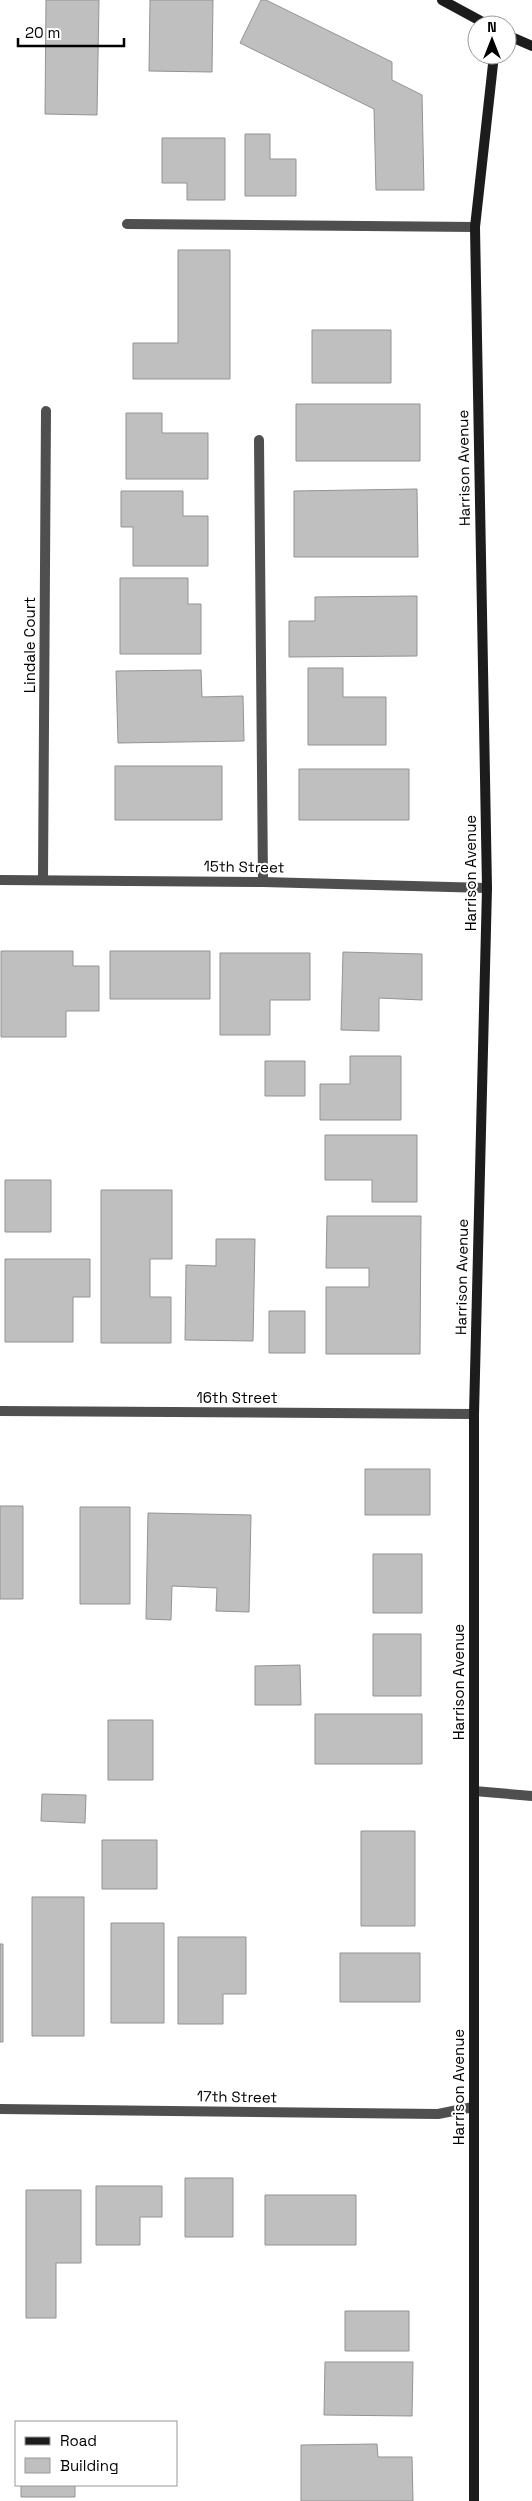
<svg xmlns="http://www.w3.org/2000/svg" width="532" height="2501" viewBox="0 0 532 2501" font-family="'Space Grotesk',sans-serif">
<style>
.building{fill:#bfbfbf;stroke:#939393}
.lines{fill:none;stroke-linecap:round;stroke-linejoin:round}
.lane{stroke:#4f4f4f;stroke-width:10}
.street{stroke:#4f4f4f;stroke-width:10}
.secondary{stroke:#1c1c1c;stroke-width:10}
.labels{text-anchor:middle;stroke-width:4;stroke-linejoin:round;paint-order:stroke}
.street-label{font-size:15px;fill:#000;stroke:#fff}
</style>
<rect width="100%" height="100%" fill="#fff"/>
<!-- building -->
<path class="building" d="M46 0H99L97 115 45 114Z
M150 0H213L212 72 149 71Z
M261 0H266L392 62V80L422 95 424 190H376L374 109 240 43Z
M245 134H270V159H296V196H245Z
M162 138H225V200H187V183H162Z
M178 250H230V379H133V343H178Z
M312 330H391V383H312Z
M296 404H420V461H296Z
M126 413H162V433H208V479H126Z
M417 489 418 557H294V491Z
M121 491H183V516H208V566H133V527H121Z
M120 578H188V604H201V654H120Z
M417 596V656L289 657V621H315V597Z
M308 668H343V697H386V745H308Z
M201 670 202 697 243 696 244 741 118 743 116 671Z
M115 766H222V820H115Z
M299 769H409V820H299Z
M1 951H73V966H99V1011H66V1037H1Z
M110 951H210V999H110Z
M343 952 422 954V1000L379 998V1031L341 1030Z
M220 953H310V1000H270V1035H220Z
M350 1056H401V1120H320V1084H350Z
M265 1061H305V1096H265Z
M325 1135H417V1202H372V1180H325Z
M5 1180H51V1232H5Z
M101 1190H172V1259H150V1297H171V1343H101Z
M327 1216H421L420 1354H326V1287H369V1268H326Z
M216 1239H255L253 1341 185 1340 186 1265 216 1266Z
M5 1259H90V1297H73V1342H5Z
M269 1311H305V1353H269Z
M365 1469H430V1515H365Z
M0 1506H23V1599H0Z
M80 1507H130V1604H80Z
M148 1513 251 1515 249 1612 216 1611 217 1588 172 1586 171 1620 146 1619Z
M373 1554H422V1613H373Z
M373 1634H421V1696H373Z
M300 1665 301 1705H255V1666Z
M315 1714H422V1764H315Z
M108 1720H153V1780H108Z
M42 1794 86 1795 85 1823 41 1821Z
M361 1831H415V1926H361Z
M102 1840H157V1889H102Z
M32 1897H84V2036H32Z
M111 1923H164V2023H111Z
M178 1937H246V1994H223V2024H178Z
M0 1944H3V2042H0Z
M340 1953H420V2002H340Z
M185 2178H233V2237H185Z
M96 2186H162V2217H140V2245H96Z
M26 2190H81V2263H56V2318H26Z
M265 2195H356V2245H265Z
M345 2311H409V2351H345Z
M325 2362H413L412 2416 324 2415Z
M377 2444 378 2457H412L413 2501H301V2445Z
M21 2485H75V2497H21Z"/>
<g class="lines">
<!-- lane -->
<path class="lane" d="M259 440 263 882"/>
<!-- street -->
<path class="street" d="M127 224 475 227
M0 880 263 882 487 888
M43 880 46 411
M0 1411 474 1414
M474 1791 532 1796
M0 2109 438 2114 473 2107"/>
<!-- secondary -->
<path class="secondary" d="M442 0 488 25
M507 35 532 46
M474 2501V1414L487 888 475 227 494 55"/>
</g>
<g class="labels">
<!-- street labels -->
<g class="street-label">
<text transform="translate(464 468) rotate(-91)" y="5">Harrison Avenue</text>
<text transform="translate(30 645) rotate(-90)" y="5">Lindale Court</text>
<text transform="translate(244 867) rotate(1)" y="5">15th Street</text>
<text transform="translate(471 873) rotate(-90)" y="5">Harrison Avenue</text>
<text transform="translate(462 1277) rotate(-89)" y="5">Harrison Avenue</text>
<text x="237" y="1403">16th Street</text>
<text transform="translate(459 1682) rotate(-90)" y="5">Harrison Avenue</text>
<text transform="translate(459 2087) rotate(-90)" y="5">Harrison Avenue</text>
<text transform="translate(237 2097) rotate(1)" y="5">17th Street</text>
</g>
</g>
<!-- legend -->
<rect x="15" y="2421" width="162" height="65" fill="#ffffff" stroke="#999999"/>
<rect x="25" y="2437" width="25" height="8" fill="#1c1c1c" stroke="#999999"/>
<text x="60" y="2446" font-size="15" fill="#000000">Road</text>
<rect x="25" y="2458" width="25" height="15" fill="#bfbfbf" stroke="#999999"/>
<text x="60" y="2471" font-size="15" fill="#000000">Building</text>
<!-- north arrow -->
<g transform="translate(492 40)"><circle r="24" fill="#ffffff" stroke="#999999"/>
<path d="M0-4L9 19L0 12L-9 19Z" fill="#000000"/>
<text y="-8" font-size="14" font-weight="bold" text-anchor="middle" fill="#000000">N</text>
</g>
<!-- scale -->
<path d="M18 38v8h106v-8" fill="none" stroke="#000000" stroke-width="2.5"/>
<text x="25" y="38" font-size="15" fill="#000000" stroke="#ffffff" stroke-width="4" paint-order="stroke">20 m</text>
</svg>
